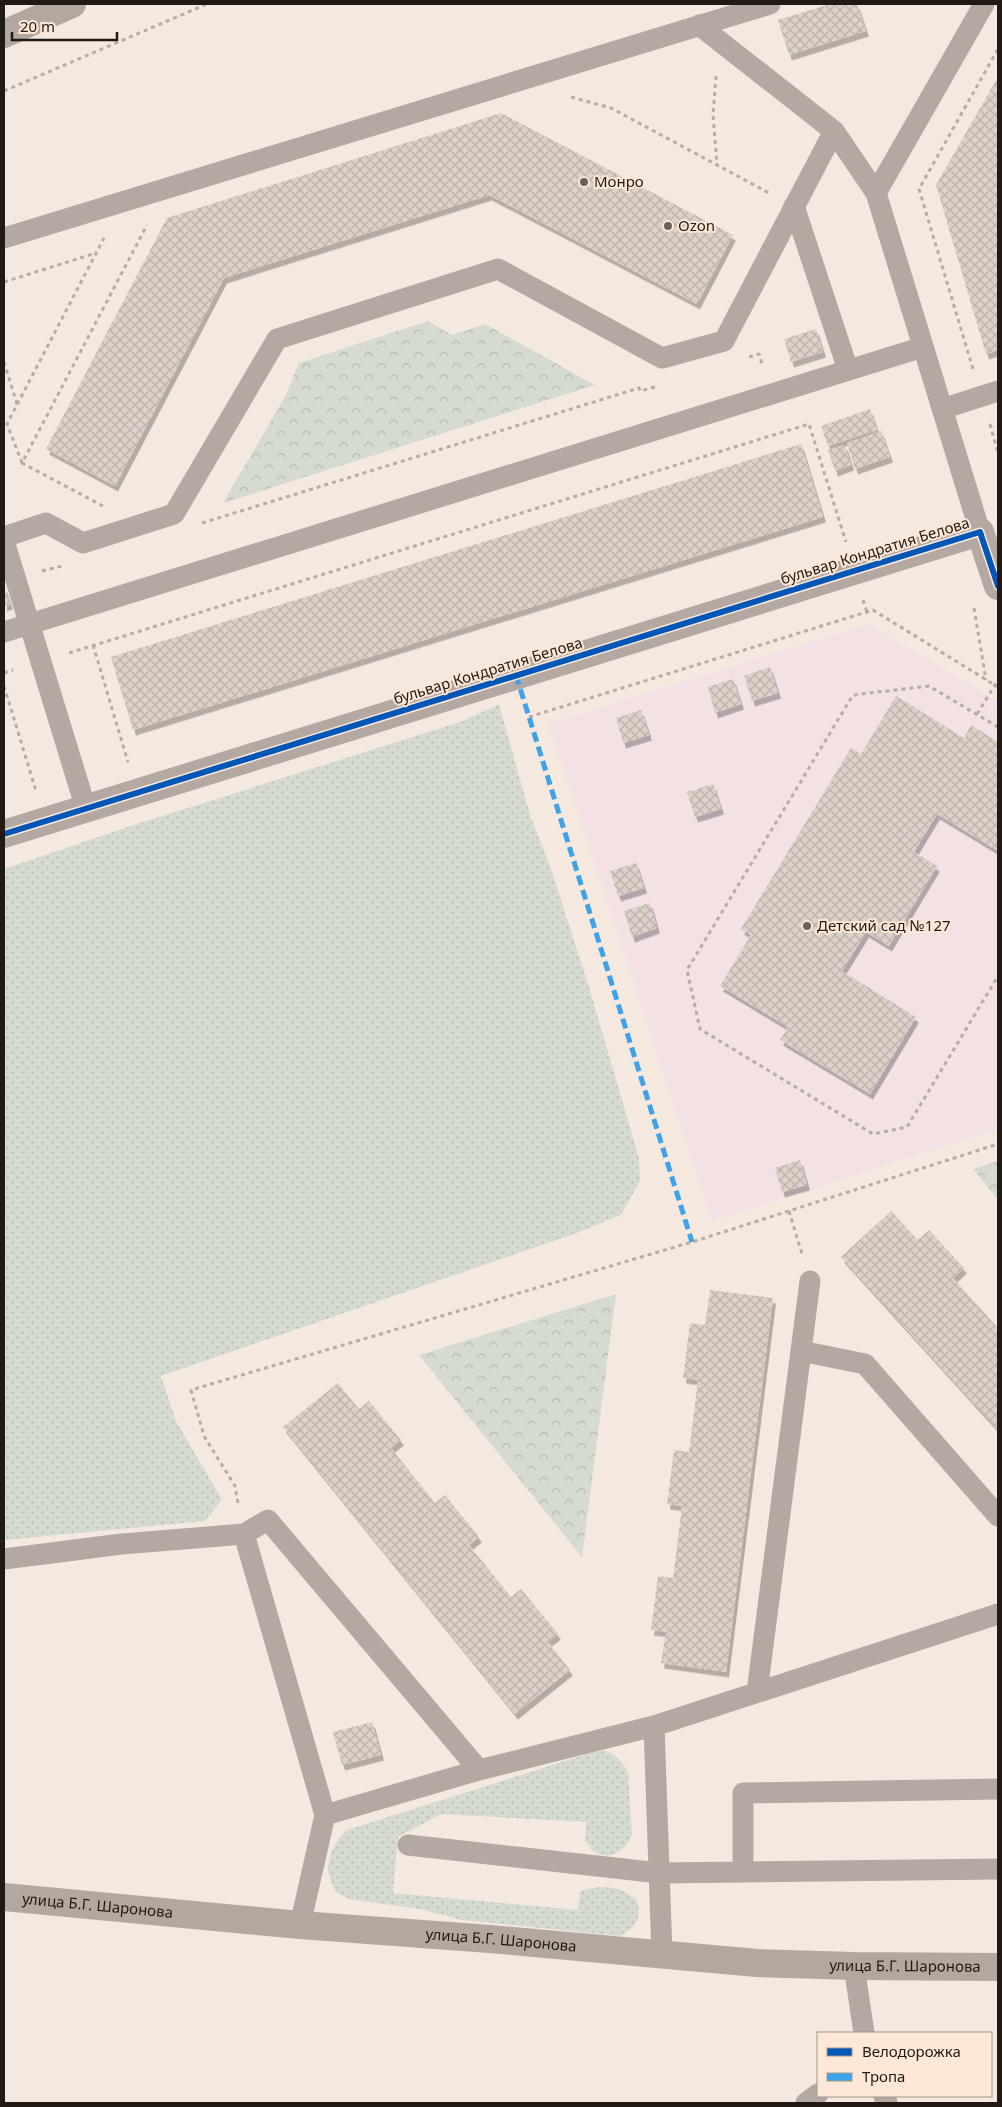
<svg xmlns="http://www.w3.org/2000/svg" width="1002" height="2107" viewBox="0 0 1002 2107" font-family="'Noto Sans',sans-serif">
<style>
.education{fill:#f3e1e4}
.grass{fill:url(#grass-dots)}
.forest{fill:url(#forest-crowns)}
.building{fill:url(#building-cross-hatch);filter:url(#shadow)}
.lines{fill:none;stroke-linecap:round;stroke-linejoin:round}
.path{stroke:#b6ada5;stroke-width:3;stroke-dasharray:4 4;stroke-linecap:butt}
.lane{stroke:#b4a8a2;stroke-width:21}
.street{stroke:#b4a8a2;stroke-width:28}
.secondary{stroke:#b4a79f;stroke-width:28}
.quiet{stroke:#3ea2ea;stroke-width:5;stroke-dasharray:10 5;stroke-linecap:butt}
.cycleway-casing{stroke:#fde8d7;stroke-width:9}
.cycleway{stroke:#0057b8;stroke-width:6}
.poi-dot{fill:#6b625b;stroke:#fde8d7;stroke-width:2}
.labels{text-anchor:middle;stroke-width:4;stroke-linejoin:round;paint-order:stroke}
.poi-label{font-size:15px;fill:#211a14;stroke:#fde8d7;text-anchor:start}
.street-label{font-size:15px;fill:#211a14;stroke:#fde8d7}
</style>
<defs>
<pattern id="grass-dots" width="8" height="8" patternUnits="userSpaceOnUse" patternTransform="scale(1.25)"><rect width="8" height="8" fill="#d5dbd0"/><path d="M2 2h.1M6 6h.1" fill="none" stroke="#b7bbb2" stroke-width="1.8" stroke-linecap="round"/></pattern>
<pattern id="forest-crowns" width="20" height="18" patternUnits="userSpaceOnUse" patternTransform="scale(1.25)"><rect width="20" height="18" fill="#d5dbd0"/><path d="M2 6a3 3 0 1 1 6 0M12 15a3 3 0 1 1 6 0" fill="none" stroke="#b7bbb2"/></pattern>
<pattern id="building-cross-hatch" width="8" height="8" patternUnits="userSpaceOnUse" patternTransform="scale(1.25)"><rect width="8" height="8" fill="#dcd1c8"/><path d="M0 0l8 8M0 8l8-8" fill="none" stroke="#bcb3ab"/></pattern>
<filter id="shadow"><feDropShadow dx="3" dy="5.5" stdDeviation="0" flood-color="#0004"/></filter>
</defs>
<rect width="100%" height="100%" fill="#f5e9df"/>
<!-- education -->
<path class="education" d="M868 624 998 701V1129L712 1221 548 724Z"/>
<!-- grass -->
<path class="grass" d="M499 704 530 815 551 869 588 984 639 1158 640 1181 621 1215 577 1233 161 1376 176 1421 222 1500 205 1521 4 1540V869L134 825 463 721Z
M604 1750C615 1755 623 1761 628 1773L632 1834C627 1849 613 1861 596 1853 592 1851 588 1844 585 1841L586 1822 441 1814 398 1837 393 1893 578 1910 580 1892C590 1886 613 1886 623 1891 628 1893 633 1897 637 1900 642 1919 637 1925 621 1936L462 1920 420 1909 349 1899 336 1892C333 1885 328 1876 328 1869 328 1856 337 1838 347 1830L587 1754Z"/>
<!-- forest -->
<path class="forest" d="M428 321 452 335 485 324 595 385 223 503 286 395 299 363Z
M998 1161V1200L973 1169Z
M616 1294 582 1557 419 1355Z"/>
<!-- building -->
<path class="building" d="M830 4H857L866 31 789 55 778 20Z
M998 77V350L986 354 936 185Z
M501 113 733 235 697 304 489 195 224 278 115 486 46 449 167 218Z
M816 329 823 352 791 362 784 339Z
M870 409 877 430 828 446 821 426Z
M881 431 890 457 855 469 847 443Z
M801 444 823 517 133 730 111 657Z
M845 445 851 465 835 471 828 450Z
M4 586 10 604 4 606Z
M770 667 778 693 752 701 744 676Z
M733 679 741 704 715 713 708 687Z
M896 696 964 738 971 725 998 742V851L937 814 914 852 937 866 889 946 866 932 842 971 916 1017 870 1094 780 1040 788 1027 720 986 751 935 741 929 851 748 861 754Z
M641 710 649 735 623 743 616 718Z
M713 784 721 809 695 817 687 792Z
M636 863 644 888 618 896 610 871Z
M650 903 657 928 632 937 624 911Z
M800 1160 807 1185 782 1192 775 1168Z
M891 1211 918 1240 929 1230 964 1268 953 1278 998 1328V1430L841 1257Z
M710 1290 773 1298 726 1672 661 1663 666 1632 651 1630 658 1576 673 1578 682 1506 667 1504 674 1450 689 1452 698 1380 683 1378 690 1323 705 1325Z
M338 1383 359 1409 369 1401 401 1440 391 1448 435 1503 445 1495 479 1537 469 1545 511 1597 521 1589 558 1634 548 1642 570 1670 515 1714 283 1427Z
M372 1722 381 1755 342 1765 333 1732Z"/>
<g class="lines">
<!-- path -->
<path class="path" d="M716 76 713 115 717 164
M4 91 207 4
M571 97 611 108 769 193
M4 282 96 253
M749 357 759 354 763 367
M4 362 17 404
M973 369 919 189 998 49
M990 424 998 453
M22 463 7 424 104 238
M103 506 22 463 147 225
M202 523 639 388 640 391 655 387
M42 571 62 566
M863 600 867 612
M974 608 986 680
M93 645 128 762
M69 653 809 424 846 542
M4 673 13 670
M4 686 36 791
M977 714 998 680
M529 717 873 610 998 687
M998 727 929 686 853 695 687 970 700 1029 873 1134 907 1127 998 976
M789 1211 802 1254
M238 1503 235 1486 204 1436 191 1390 692 1242 998 1144"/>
<!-- lane -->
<path class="lane" d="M699 25 834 131 876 193 980 532
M876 193 984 4
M794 206 848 370
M4 238 770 4
M942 409 998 391
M4 537 46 523 83 543 174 514 277 339 498 269 662 358 724 341 834 131
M4 541 86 809
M4 632 923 347
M801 1351 865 1364 998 1516
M244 1534 325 1815 300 1925
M4 1559 122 1544 244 1534 268 1520 479 1770
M757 1692 810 1281
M654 1726 662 1955
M325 1815 479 1770 654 1726 998 1614
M408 1845 660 1873 998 1869
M743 1872V1793L998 1789
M854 1966 864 2033
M884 2096 887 2103
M806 2103 818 2094"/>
<!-- street -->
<path class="street" d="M4 834 980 532 998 586"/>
<!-- secondary -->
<g class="secondary">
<path d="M4 34 72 4"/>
<path id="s1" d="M4 1897 300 1925 490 1939 757 1963 854 1966 998 1967"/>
</g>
<!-- quiet -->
<path class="quiet" d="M516 675 692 1242"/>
<defs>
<path id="cycleway" d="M4 834 980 532 998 586"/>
</defs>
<!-- cycleway casing -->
<use href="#cycleway" class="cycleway-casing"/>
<!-- cycleway -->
<use href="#cycleway" class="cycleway"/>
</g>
<!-- markers -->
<g class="poi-dot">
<circle cx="584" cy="182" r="5"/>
<circle cx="668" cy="226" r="5"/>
<circle cx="807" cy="926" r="5"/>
</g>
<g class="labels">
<!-- poi labels -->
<g class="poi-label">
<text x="594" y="187">Монро</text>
<text x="678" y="231">Ozon</text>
<text x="817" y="931">Детский сад №127</text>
</g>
<!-- street labels -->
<g class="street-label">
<text transform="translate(875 551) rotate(-17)" y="5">бульвар Кондратия Белова</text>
<text transform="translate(488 671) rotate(-17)" y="5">бульвар Кондратия Белова</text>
<text dy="5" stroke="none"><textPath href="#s1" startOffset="94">улица Б.Г. Шаронова</textPath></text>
<text dy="5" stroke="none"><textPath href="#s1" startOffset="499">улица Б.Г. Шаронова</textPath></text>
<text dy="5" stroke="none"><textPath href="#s1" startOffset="904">улица Б.Г. Шаронова</textPath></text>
</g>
</g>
<!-- border -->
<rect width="1002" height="2107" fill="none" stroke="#211a14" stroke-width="10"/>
<!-- legend -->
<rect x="817" y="2032" width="175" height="65" fill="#fde8d7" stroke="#a59689"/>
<rect x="827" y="2048" width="25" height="8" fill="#0057b8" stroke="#a59689"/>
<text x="862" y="2057" font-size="15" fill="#211a14">Велодорожка</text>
<rect x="827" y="2073" width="25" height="8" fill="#3ea2ea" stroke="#a59689"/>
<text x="862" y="2082" font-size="15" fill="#211a14">Тропа</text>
<!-- scale -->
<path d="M12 32v8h105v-8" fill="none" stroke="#211a14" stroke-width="2.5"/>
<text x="20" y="32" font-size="15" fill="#211a14" stroke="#fde8d7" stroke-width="4" paint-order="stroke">20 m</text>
</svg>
